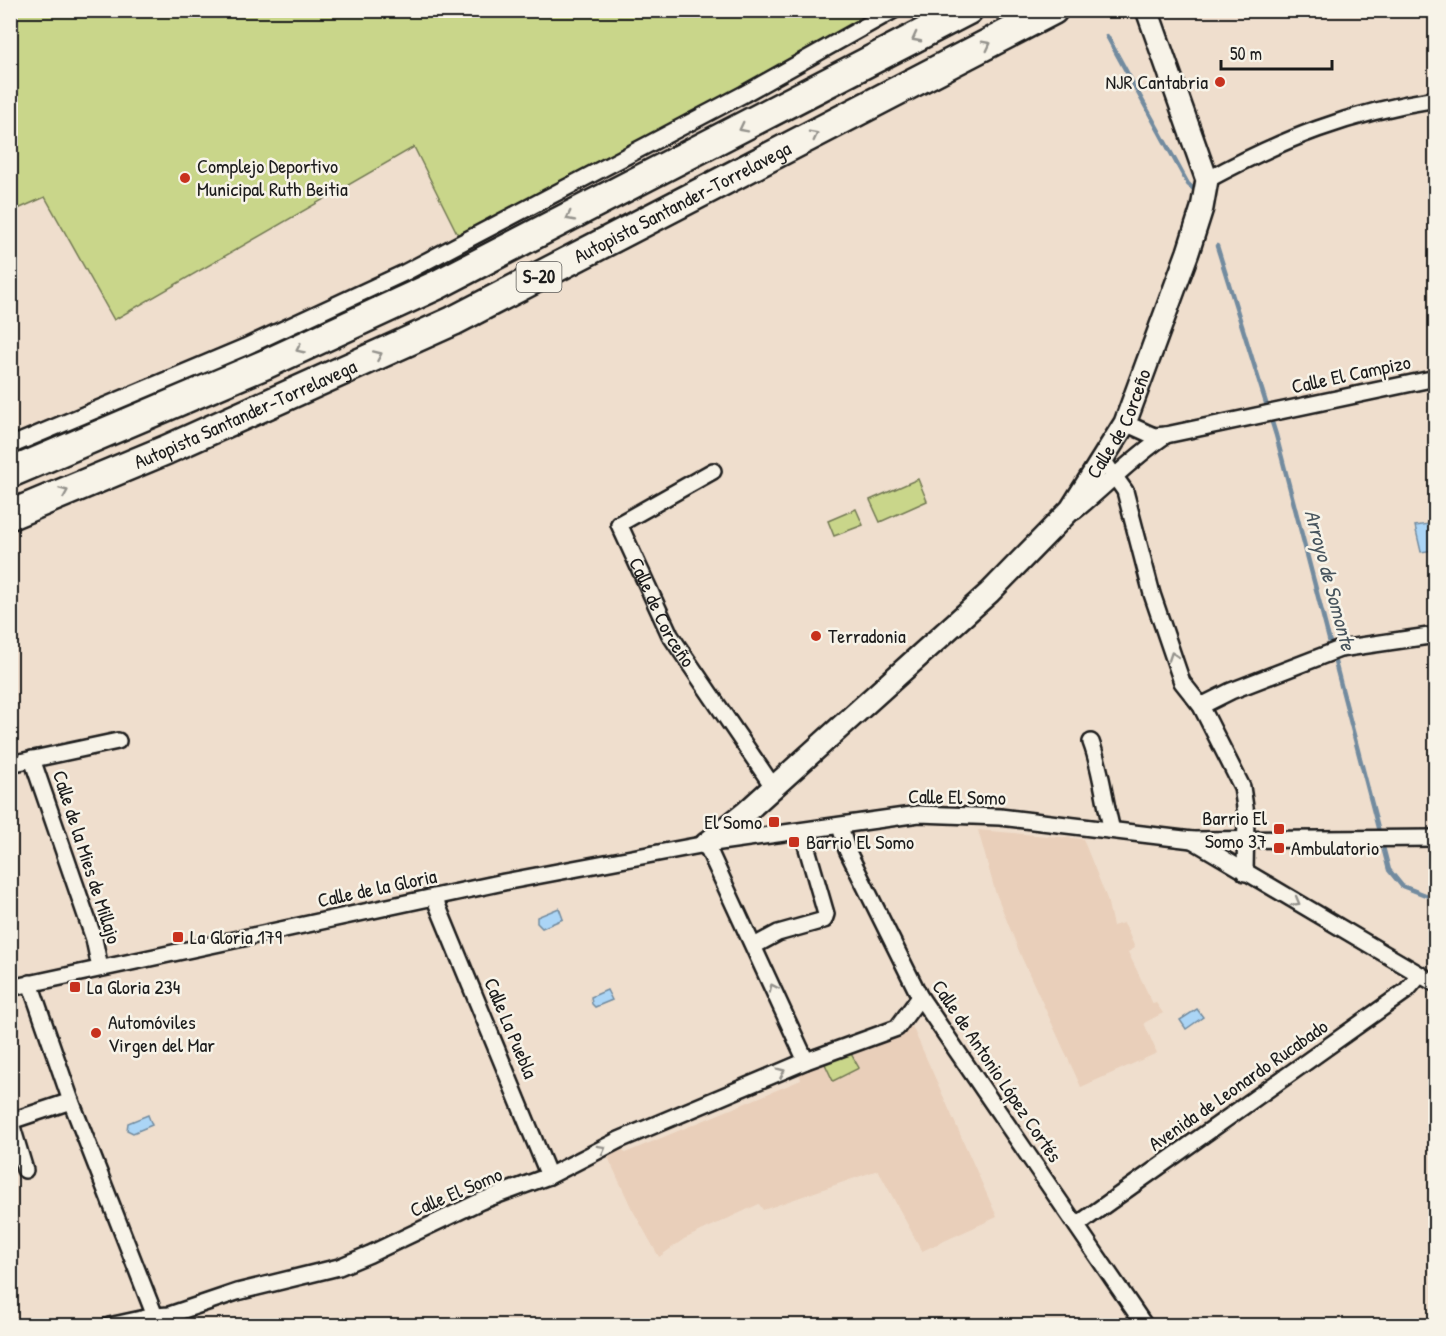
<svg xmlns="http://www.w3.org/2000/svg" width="1446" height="1336" viewBox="0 0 1446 1336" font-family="'Patrick Hand',sans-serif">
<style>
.built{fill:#e9cfba}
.green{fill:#c9d68a;stroke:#727953;stroke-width:1.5}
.water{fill:#abd5f6;stroke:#728b9f;stroke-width:1.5}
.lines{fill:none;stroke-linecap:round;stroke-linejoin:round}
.stream{stroke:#728b9f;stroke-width:4.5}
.street-casing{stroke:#1c1c1c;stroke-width:20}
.secondary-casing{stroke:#1c1c1c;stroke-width:26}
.highway-casing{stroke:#1c1c1c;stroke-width:33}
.street{stroke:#f7f3e8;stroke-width:15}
.secondary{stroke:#f7f3e8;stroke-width:21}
.highway{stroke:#f7f3e8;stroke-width:28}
.oneway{stroke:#94928c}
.poi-dot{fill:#c8321e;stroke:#f7f3e8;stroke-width:2}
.labels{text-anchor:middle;stroke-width:5;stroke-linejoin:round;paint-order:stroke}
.shield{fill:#f7f3e8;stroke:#5e5c59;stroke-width:1.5}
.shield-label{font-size:18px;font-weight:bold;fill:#1c1c1c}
.poi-label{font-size:20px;fill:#1c1c1c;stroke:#f7f3e8;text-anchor:start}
.street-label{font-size:20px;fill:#1c1c1c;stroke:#f7f3e8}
.water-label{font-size:21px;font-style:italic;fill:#47545d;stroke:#f7f3e8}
</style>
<rect width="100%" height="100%" fill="#efdecd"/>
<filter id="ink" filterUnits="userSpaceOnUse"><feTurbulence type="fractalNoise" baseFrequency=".0167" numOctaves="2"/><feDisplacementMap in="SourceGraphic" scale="12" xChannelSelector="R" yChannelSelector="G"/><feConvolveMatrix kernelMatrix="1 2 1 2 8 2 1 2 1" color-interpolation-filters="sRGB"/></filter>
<g filter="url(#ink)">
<!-- built -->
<path class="built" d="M978 830 1083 839 1107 899 1113 926 1123 923 1126 927 1135 948 1128 952 1153 1004 1156 1003 1163 1013 1144 1023 1157 1053 1081 1087 1021 956 995 891Z
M912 1026 997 1217 922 1251 878 1170 763 1210 759 1204 684 1239 659 1257 631 1207 607 1155 622 1148 625 1153 801 1080 799 1073Z"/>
<!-- green -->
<path class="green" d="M11 11H879L607 159 459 237 414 147 114 320 45 197 11 212Z
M918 479 927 501 880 522 870 500Z
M856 509 863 525 834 536 828 521Z
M850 1052 859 1068 833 1081 824 1062Z"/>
<!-- water -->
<path class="water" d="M1429 524 1434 550 1421 552 1415 526Z
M559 908 563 919 542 928 537 923V917Z
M607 990 612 1000 595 1007 592 1004 591 997Z
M1197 1009 1203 1017 1186 1029 1180 1020Z
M148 1115 152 1125 133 1133 127 1130 128 1123Z"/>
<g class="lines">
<!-- stream -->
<path class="stream" d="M1107 36 1188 184 1196 191
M1217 246 1276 435 1389 870 1402 886 1436 899"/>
<defs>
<g id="street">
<path d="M1207 180C1282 139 1351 112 1436 99"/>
<path d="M1125 423 1154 436 1166 435 1436 378"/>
<path d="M10 446 245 347 404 273 744 94 894 10"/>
<path d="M1103 460 1125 491 1152 594 1182 682 1201 706 1242 787 1246 814 1245 873"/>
<path id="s1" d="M713 471 619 524 670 635 772 785"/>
<path d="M1075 511C1106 486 1133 457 1166 435"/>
<path d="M1201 706 1231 691 1340 649 1436 635"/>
<path d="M1091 742C1102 771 1104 801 1112 830"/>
<path d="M32 759 94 939 100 968"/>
<path d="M10 764 118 741"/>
<path d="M840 826 847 850 920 997 1145 1326"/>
<path d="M1192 840 1436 984"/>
<path d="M706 844 806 1061"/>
<path d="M434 897 549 1176"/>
<path d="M754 946 778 933 824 920 826 914 802 831"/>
<path d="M30 983 71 1101 155 1316"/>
<path d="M10 988 504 882 706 844 919 814 1000 817 1192 840 1436 838"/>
<path d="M10 1120 25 1170"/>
<path d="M11 1121 71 1101"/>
<path d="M1077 1225 1406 991 1420 975"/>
<path d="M109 1326 155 1316 169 1315 237 1292 339 1267 370 1254 481 1201 549 1176 619 1140 806 1061 897 1028 920 997"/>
</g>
<g id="secondary">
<path id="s2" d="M706 844 745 813 990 592 1071 509 1125 423 1188 252 1202 208 1207 180 1147 10"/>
</g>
<g id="highway">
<path d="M10 473 266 364 437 285 968 10"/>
<path id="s3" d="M10 515 166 450 453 321 1053 10"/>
</g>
</defs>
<!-- street casing -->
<use href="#street" class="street-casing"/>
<!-- secondary casing -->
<use href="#secondary" class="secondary-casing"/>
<!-- highway casing -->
<use href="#highway" class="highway-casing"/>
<!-- street -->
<use href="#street" class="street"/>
<!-- secondary -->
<use href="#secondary" class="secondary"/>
<!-- highway -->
<use href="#highway" class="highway"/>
</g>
<!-- one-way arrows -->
<defs><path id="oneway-chevron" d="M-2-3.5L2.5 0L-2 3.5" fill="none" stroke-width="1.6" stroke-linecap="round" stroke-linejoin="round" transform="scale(1.5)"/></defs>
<g class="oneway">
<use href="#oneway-chevron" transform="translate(916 38) rotate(152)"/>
<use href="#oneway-chevron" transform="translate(987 45) rotate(-27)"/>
<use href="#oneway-chevron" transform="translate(743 128) rotate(153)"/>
<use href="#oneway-chevron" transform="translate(814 135) rotate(-27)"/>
<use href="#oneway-chevron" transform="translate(570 217) rotate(153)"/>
<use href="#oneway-chevron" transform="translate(300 349) rotate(155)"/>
<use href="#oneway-chevron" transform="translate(378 355) rotate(-24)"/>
<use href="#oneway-chevron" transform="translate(64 492) rotate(-23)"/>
<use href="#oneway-chevron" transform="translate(1173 656) rotate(-109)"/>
<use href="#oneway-chevron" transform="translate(1296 902) rotate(30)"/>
<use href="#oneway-chevron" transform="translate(773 988) rotate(-115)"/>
<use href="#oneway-chevron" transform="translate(781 1072) rotate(-24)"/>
<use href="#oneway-chevron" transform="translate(602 1149) rotate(-29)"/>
</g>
</g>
<!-- markers -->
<g class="poi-dot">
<circle cx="1220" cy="82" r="6"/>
<circle cx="185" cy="178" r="6"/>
<circle cx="816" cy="636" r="6"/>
<rect x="768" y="816" width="12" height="12" rx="3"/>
<rect x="1273" y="823" width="12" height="12" rx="3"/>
<rect x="788" y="836" width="12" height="12" rx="3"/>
<rect x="1273" y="842" width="12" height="12" rx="3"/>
<rect x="172" y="931" width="12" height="12" rx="3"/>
<rect x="69" y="981" width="12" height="12" rx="3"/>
<circle cx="96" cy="1033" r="6"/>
</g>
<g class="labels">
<!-- shield labels -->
<rect class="shield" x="516.5" y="262" width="45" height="30" rx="4.5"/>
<g class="shield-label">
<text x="539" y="283">S-20</text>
</g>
<!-- poi labels -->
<g class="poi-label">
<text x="1208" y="89" text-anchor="end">NJR Cantabria</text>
<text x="197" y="173">Complejo Deportivo<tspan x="197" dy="23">Municipal Ruth Beitia</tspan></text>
<text x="828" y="643">Terradonia</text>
<text x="1267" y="825" text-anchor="end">Barrio El<tspan x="1267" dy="23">Somo 37</tspan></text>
<text x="762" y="829" text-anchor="end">El Somo</text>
<text x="806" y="849">Barrio El Somo</text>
<text x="1291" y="855">Ambulatorio</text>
<text x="190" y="944">La Gloria 179</text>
<text x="87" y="994">La Gloria 234</text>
<text x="108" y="1029">Automóviles<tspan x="108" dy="23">Virgen del Mar</tspan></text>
</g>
<!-- street labels -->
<g class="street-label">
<text dy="7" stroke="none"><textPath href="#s3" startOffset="742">Autopista Santander-Torrelavega</textPath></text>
<text transform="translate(1351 374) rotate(-12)" y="7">Calle El Campizo</text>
<text dy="7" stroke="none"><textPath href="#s3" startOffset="256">Autopista Santander-Torrelavega</textPath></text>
<text dy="7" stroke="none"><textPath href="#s2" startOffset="594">Calle de Corceño</textPath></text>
<text dy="7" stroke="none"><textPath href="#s1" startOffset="206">Calle de Corceño</textPath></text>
<text transform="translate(957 797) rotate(1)" y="7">Calle El Somo</text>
<text transform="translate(87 857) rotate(72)" y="7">Calle de la Mies de Millajo</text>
<text transform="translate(377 888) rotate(-12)" y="7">Calle de la Gloria</text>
<text transform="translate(511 1028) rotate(67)" y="7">Calle La Puebla</text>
<text transform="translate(997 1071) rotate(56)" y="7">Calle de Antonio López Cortés</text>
<text transform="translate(1238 1085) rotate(-35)" y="7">Avenida de Leonardo Rucabado</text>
<text transform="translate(456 1192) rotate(-23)" y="7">Calle El Somo</text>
</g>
<!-- water labels -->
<g class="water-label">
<text transform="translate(1330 580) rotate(75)" y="7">Arroyo de Somonte</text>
</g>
</g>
<!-- margin -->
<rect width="1446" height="1336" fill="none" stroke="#f7f3e8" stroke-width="36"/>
<rect x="18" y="18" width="1410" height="1300" fill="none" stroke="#1c1c1c" stroke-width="2" filter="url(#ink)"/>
<!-- scale -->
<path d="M1221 60v9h111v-9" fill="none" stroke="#1c1c1c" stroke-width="3"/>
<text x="1230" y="60" font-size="18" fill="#1c1c1c" stroke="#f7f3e8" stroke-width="4.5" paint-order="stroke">50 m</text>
</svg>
